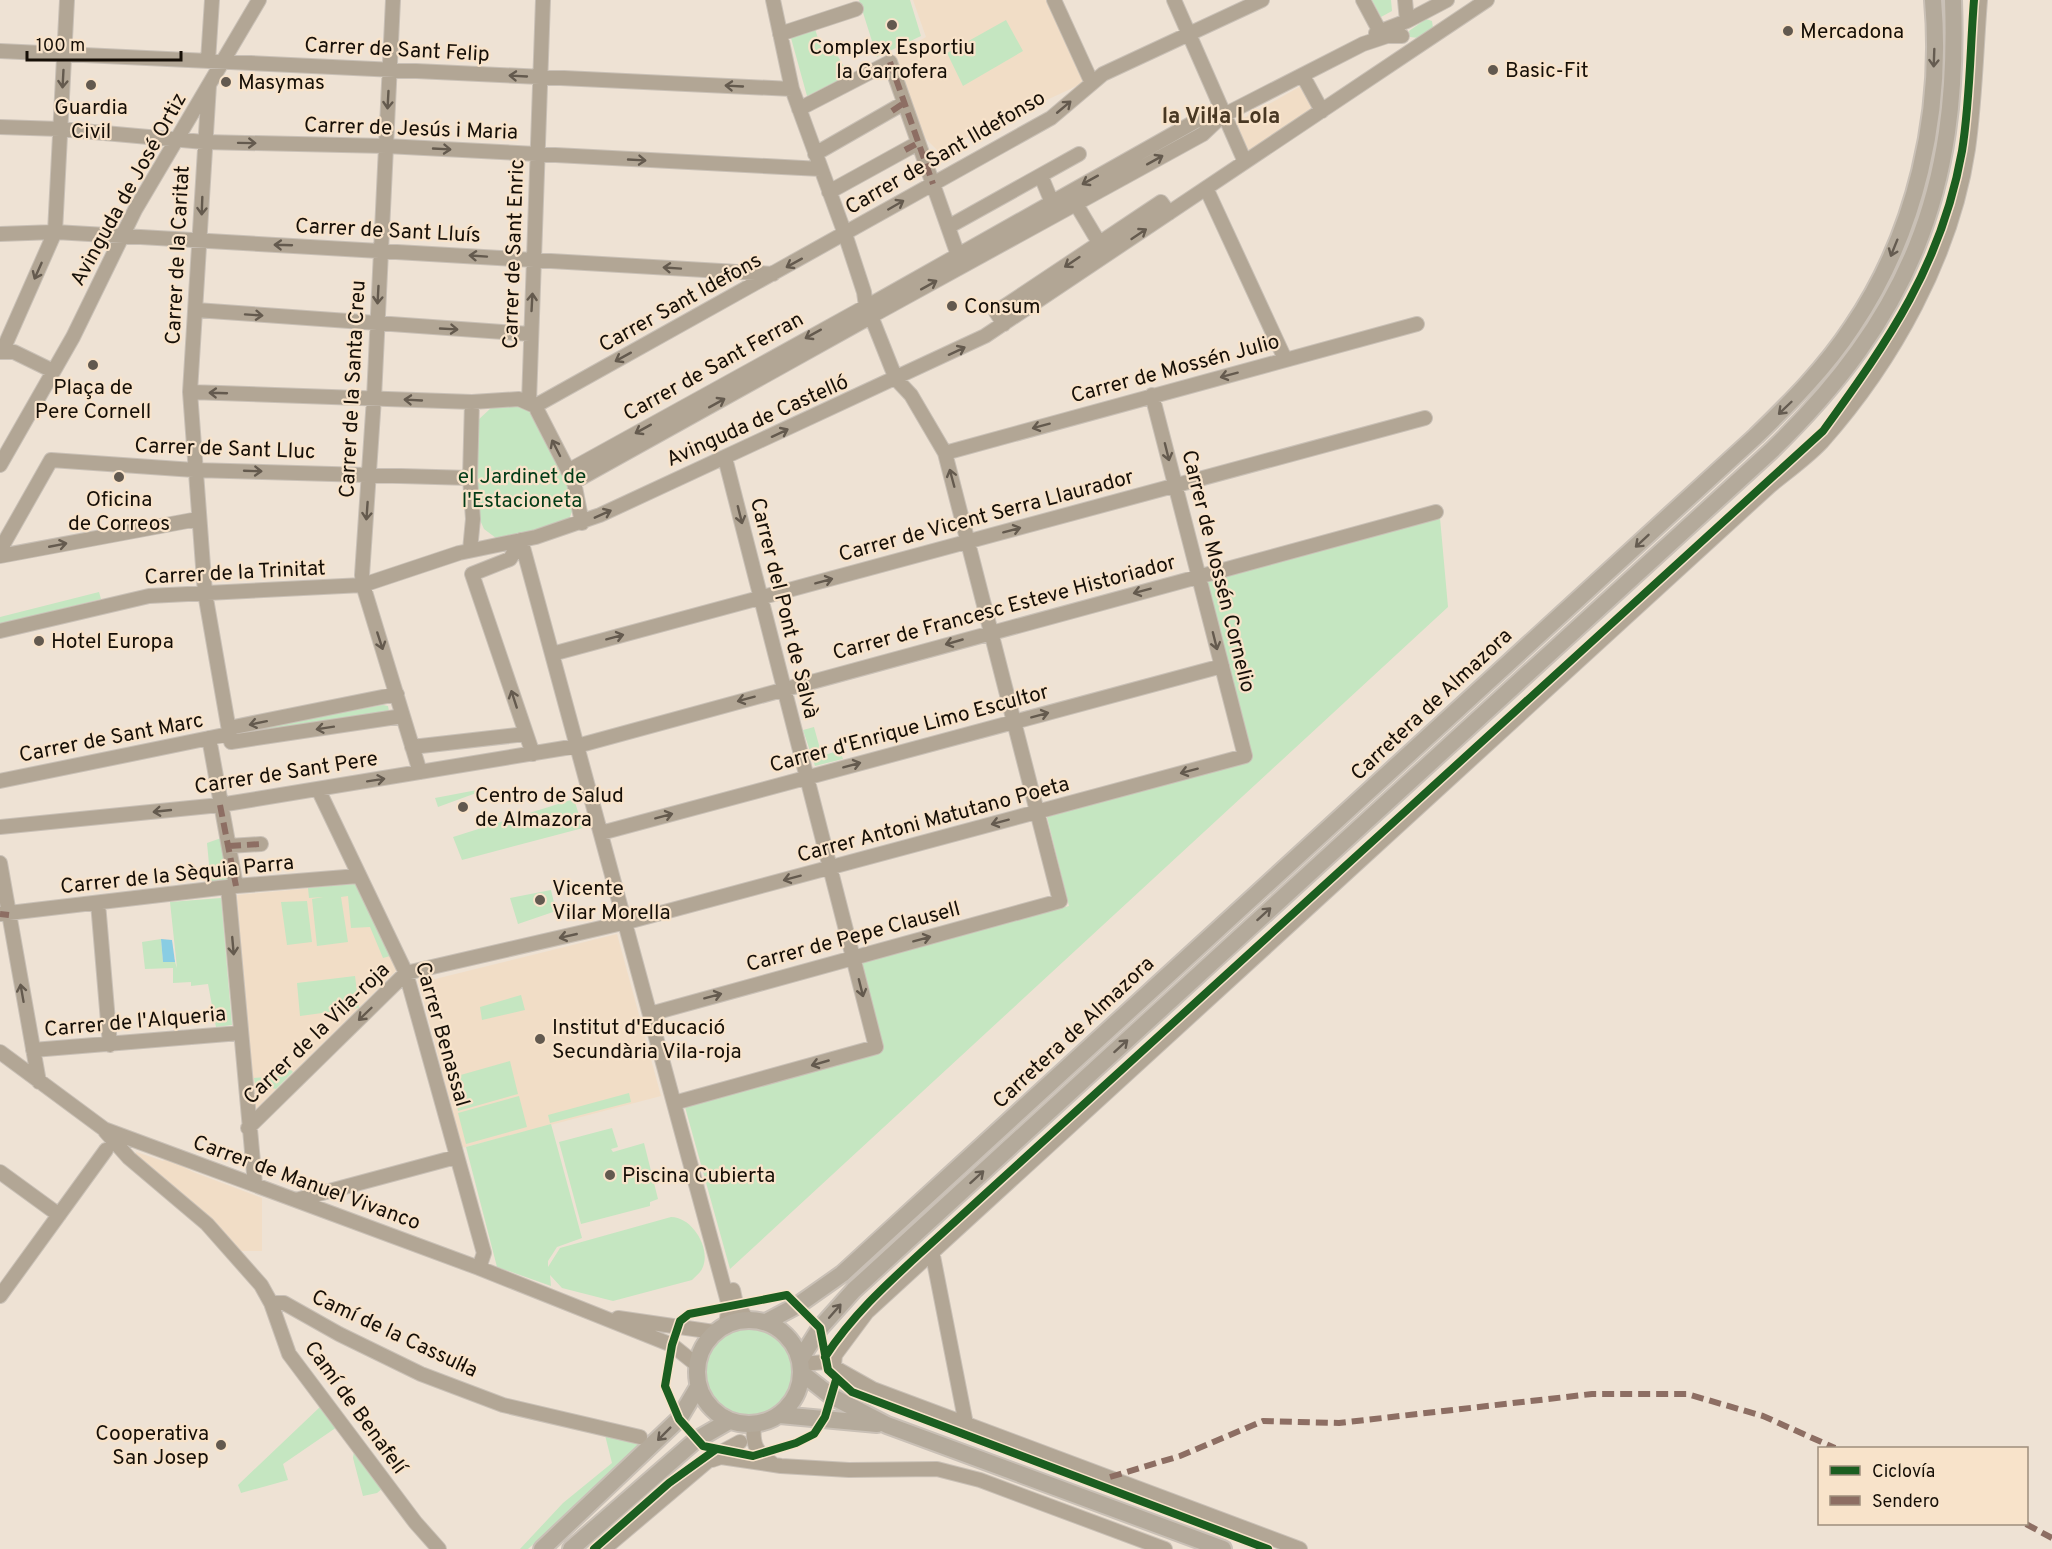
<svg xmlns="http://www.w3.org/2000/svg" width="2052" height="1549" viewBox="0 0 2052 1549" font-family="Overpass,sans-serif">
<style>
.built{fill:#f1ddc6}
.green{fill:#c5e6c1}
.water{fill:#89cde3}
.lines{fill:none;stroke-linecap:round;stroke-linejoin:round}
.minor-casing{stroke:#c9c0b6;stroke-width:16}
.major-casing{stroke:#c9c0b6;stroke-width:20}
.minor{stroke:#b2a695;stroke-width:14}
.major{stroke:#b4aa9b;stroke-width:16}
.quiet{stroke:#8d6e63;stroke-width:6;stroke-dasharray:12 6;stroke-linecap:butt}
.cycleway-casing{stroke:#f8e3ca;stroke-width:11}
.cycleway{stroke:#1b5e20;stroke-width:8}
.oneway{stroke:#655c51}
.oneway2{stroke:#645a4e}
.poi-dot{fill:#62594f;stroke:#f8e3ca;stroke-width:2}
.labels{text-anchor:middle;stroke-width:4.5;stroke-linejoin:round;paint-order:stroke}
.poi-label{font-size:21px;fill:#160f07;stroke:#f8e3ca;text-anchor:start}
.street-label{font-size:21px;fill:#160f07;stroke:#f8e3ca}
.park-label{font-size:21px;fill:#033c17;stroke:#f8e3ca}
.neighbourhood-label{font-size:22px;font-weight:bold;fill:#493823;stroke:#f8e3ca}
</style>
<rect width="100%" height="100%" fill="#eee2d4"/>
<!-- built -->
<path class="built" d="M913 0H1059L1094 78 978 132 940 153 923 136 893 56 926 37Z
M1301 86 1316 107 1251 152 1247 151 1235 123Z
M355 884 397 970 254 1111 237 895Z
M617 934 661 1096 462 1148 419 983Z
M136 1152 163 1161 167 1158 193 1172 262 1198V1251H239L206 1214 136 1155Z"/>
<!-- green -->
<path class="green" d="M859 0H910L921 36 877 57Z
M1372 0H1391L1392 11 1381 17Z
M1426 19 1432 21 1433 28 1418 38 1410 37 1409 31Z
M1006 20 1023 51 963 86 947 53Z
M815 29 822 51 833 48 849 75 807 96 791 38Z
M512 404 531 412 571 486 574 506 570 517 561 524 509 537 496 538 484 529 476 511V422L492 407Z
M1440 518 1448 607 730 1269 685 1107 882 1051 859 963 1069 906 1047 817 1251 761 1207 580Z
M99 592 101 599 0 624V617Z
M383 705 388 706 389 711 236 737V732Z
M814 727 822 756 840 750 843 759 815 766 803 730Z
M477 790 479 792 438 807 435 798Z
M574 799 583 828 462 860 453 837Z
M224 837 230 878 220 885H211L207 843Z
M355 884 390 956 383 958 370 927 351 928 348 896 341 897 348 942 317 946 312 899 323 897 309 898 308 888Z
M551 890 556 911 518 924 510 898Z
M221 898 232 1025 216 1027 208 984 191 986V982L173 983V968L145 969 142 942 161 939 163 962H175L177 968 170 902Z
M307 901 312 942 287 945 281 902Z
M355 976 359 1008 300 1016 297 983Z
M521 995 525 1010 482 1020 480 1007Z
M510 1061 518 1094 458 1111 450 1078Z
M291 1070 293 1072 276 1089 255 1084 254 1078 265 1077 266 1073Z
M629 1093 631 1102 550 1123 548 1115Z
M519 1096 527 1127 466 1144 458 1113Z
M551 1124 582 1238 557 1247 548 1261V1267L560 1248 671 1217C693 1217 712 1250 702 1269 700 1273 695 1277 692 1280L613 1301 562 1288 550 1275 551 1286 497 1267 466 1147Z
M612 1128 618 1147 611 1149 613 1152 644 1143 658 1199 650 1202V1206L581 1224 559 1142Z
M704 1372a45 45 0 1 1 90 0a45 45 0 1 1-90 0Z
M321 1406 337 1427 283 1464 288 1480 241 1493 238 1485Z
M605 1435 644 1443 528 1549H520L563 1503 612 1463Z
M354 1451 383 1488 377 1493 363 1496 353 1458Z"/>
<!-- water -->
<path class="water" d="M161 939 172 940 175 962H163Z"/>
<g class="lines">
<defs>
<path id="minor" d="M393 0 374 398 362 575 363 585 420 772
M773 0 792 89 845 234 864 292 866 306
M1054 0 1091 81
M1174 0 1245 162
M1363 0 1379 30
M1405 0 1407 21
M1376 33 1407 21 1447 0
M780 34 856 9
M0 51 792 89
M208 61 212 0
M1303 76 1322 111
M209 85 190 392 205 593 231 742 403 716
M799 109 890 62 960 261
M0 127 60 129 204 142 386 146 821 169
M815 154 904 103
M1041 176 1055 210
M1206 188 1285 359
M829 192 918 143
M1076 204 1104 251
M948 227 1079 154
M0 234 55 232 773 274
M873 303 1196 121 1224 115 1363 44 1387 36H1402
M196 310 530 334
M877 313 1203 134 1222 116
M1004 324 996 312 1161 202 1169 213
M0 352H14L53 371
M2 352 55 232 67 0
M190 392 472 402
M529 402 543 0
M535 406 1051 118 1103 74 1262 0
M945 453 1417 324
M0 465 73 337 135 210 259 0
M568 471 865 307
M574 482 876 314
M521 540 729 1306 726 1324
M521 540 510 559 472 574 533 754
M0 550 51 460 194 470 470 478
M470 550 473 519 470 478 472 402 519 399 535 406 574 482 582 523
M0 556 198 519
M0 631 149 596 363 585 459 553 536 537 600 515 985 336 1487 0
M552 654 1425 418
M229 728 397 694
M209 738 236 886
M412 747 526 734
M0 781 229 734
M318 789 406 973 484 1253 479 1268
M0 827 220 805 577 746 1436 512
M601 833 1222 666
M229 846 261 844
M0 863 39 1082
M228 887 255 1184
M98 903 110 1045
M0 914 236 886 358 876
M650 1014 1060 901 945 453 911 395 896 379 871 316
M33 1050 240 1033
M0 1052 104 1129 479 1268 597 1315 672 1345 697 1365
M674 1103 876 1047 725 458
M248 1128 406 973 631 921 1245 756 1152 395
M105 1131 129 1158 207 1224 261 1285 271 1303 289 1354 415 1522 439 1549
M0 1172 59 1215
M296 1200 456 1157
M932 1251 966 1424
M733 1290 736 1304 747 1319
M0 1296 106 1150
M271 1303H284L339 1334 421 1374 503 1405 640 1437
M618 1318 714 1332
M802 1364 825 1362 873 1389 1300 1549
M834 1365 835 1355 867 1312 1770 486C1787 472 1807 458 1822 442 1893 362 1952 256 1968 149 1975 100 1976 50 1980 0
M754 1424C752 1445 756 1452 773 1464
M712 1460 721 1457 781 1466 849 1470 937 1469 980 1480 1165 1549
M604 1549 714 1456 740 1442"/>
<path id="major" d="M697 1372a52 52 0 1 1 104 0a52 52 0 1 1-104 0Z
M766 1322 798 1305 842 1274 1756 436C1791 402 1825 368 1852 327 1916 233 1943 113 1933 0
M801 1358 820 1328 854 1290 1771 451C1909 317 1960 192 1953 0
M803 1374 831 1396 887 1425 1223 1549
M780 1415 877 1424
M542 1549 679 1419 698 1387
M571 1549 696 1440 729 1421"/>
</defs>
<!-- minor casing -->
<use href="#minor" class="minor-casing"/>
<!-- major casing -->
<use href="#major" class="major-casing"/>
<!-- minor -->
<use href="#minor" class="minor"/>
<!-- major -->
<use href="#major" class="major"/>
<!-- quiet -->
<path class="quiet" d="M890 62 933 184
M892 111 904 103
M905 150 918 143
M220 805 236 886
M229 846 261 844
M0 914 9 915
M1110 1477 1180 1456 1263 1421 1339 1423 1592 1394H1687L1763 1416 1835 1448
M2026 1524 2052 1538"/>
<defs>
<path id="cycleway" d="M825 1357C853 1314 889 1282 926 1248L1823 431C1889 340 1942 264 1962 151 1970 102 1970 50 1974 0
M836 1380 825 1417 814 1434 796 1443 753 1456 703 1446 679 1419 665 1386 672 1345 680 1321 689 1314 787 1295 820 1328 828 1370 852 1392 1268 1549
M594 1549 669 1483 715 1450"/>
</defs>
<!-- cycleway casing -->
<use href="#cycleway" class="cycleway-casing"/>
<!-- cycleway -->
<use href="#cycleway" class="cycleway"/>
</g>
<!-- one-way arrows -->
<defs><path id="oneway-shaft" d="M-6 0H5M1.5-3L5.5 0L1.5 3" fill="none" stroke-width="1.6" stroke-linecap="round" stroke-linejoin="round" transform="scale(1.5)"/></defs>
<g class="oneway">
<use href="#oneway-shaft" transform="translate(1934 58) rotate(92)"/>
<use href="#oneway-shaft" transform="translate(1894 248) rotate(112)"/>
<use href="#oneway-shaft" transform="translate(1785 408) rotate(136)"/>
<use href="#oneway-shaft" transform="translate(1642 541) rotate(137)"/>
<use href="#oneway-shaft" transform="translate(1264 914) rotate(-42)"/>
<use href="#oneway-shaft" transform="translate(1121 1046) rotate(-42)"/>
<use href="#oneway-shaft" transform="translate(977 1177) rotate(-42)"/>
<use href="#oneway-shaft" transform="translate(835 1311) rotate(-49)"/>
<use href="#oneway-shaft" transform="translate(664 1434) rotate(135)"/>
</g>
<g class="oneway2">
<use href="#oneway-shaft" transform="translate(518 76) rotate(-177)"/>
<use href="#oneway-shaft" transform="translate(63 79) rotate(93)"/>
<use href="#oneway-shaft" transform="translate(734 86) rotate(-177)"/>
<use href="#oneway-shaft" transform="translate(388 100) rotate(93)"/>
<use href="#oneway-shaft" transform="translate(1064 107) rotate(-40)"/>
<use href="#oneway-shaft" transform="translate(247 143) rotate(1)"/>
<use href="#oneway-shaft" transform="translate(442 149) rotate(3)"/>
<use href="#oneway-shaft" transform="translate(637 160) rotate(3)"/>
<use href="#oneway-shaft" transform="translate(1155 160) rotate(-29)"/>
<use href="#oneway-shaft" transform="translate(1090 180) rotate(151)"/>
<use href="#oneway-shaft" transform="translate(896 205) rotate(-30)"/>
<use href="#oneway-shaft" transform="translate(202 206) rotate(92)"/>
<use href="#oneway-shaft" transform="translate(1139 234) rotate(-34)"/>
<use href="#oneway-shaft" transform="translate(283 245) rotate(-178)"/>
<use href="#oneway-shaft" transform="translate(478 256) rotate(-176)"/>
<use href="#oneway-shaft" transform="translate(1072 262) rotate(146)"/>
<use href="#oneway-shaft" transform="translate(794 263) rotate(151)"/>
<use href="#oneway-shaft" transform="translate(672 268) rotate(-176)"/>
<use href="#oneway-shaft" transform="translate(38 271) rotate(114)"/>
<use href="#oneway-shaft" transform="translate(929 285) rotate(-29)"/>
<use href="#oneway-shaft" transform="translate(378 295) rotate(93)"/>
<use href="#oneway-shaft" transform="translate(532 302) rotate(-87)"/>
<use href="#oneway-shaft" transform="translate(254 315) rotate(4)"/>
<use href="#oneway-shaft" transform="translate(449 329) rotate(3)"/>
<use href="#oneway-shaft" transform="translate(813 334) rotate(151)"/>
<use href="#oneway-shaft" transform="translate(957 351) rotate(-25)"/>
<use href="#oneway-shaft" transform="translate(623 357) rotate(151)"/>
<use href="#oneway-shaft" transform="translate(1229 375) rotate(165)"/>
<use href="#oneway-shaft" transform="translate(218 393) rotate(-178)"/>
<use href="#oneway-shaft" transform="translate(413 400) rotate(-177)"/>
<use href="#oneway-shaft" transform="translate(717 403) rotate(-29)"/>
<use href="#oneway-shaft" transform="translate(1041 426) rotate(165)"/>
<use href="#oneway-shaft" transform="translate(643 429) rotate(151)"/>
<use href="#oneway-shaft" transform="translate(780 433) rotate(-25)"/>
<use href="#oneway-shaft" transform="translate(556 448) rotate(-117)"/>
<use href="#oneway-shaft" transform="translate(1167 452) rotate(76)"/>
<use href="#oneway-shaft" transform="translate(253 471) rotate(2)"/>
<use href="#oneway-shaft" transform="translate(952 478) rotate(-105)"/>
<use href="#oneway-shaft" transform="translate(367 511) rotate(94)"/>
<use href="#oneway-shaft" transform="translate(603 514) rotate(-24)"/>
<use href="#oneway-shaft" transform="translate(740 515) rotate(76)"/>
<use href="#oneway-shaft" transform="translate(1012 530) rotate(-15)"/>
<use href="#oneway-shaft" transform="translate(58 545) rotate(-11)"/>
<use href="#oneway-shaft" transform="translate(824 581) rotate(-15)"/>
<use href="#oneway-shaft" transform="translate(1142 591) rotate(165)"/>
<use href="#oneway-shaft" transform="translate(615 637) rotate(-15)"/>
<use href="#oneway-shaft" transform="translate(380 641) rotate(72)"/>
<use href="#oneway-shaft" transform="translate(1215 641) rotate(76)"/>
<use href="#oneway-shaft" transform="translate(954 642) rotate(164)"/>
<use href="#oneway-shaft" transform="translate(514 699) rotate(-108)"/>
<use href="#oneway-shaft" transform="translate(746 699) rotate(165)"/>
<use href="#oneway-shaft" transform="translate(1040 715) rotate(-15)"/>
<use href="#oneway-shaft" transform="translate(258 723) rotate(168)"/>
<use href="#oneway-shaft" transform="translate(325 728) rotate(171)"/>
<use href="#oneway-shaft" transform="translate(852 765) rotate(-15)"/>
<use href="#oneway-shaft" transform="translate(1189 771) rotate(165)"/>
<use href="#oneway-shaft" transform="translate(376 780) rotate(-9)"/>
<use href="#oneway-shaft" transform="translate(162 811) rotate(174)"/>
<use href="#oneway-shaft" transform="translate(664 816) rotate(-15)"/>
<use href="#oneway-shaft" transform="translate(1000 822) rotate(165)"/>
<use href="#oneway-shaft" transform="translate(792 878) rotate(165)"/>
<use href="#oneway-shaft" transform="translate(568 936) rotate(167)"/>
<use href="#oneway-shaft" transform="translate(922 939) rotate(-15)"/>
<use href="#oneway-shaft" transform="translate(233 946) rotate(85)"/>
<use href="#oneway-shaft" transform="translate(861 988) rotate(76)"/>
<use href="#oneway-shaft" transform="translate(22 993) rotate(-100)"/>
<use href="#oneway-shaft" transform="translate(713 996) rotate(-15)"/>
<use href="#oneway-shaft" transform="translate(365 1014) rotate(136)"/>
<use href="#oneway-shaft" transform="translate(820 1063) rotate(164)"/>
</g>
<!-- markers -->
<g class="poi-dot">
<circle cx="892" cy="25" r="6"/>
<circle cx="1788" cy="31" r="6"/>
<circle cx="1493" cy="70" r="6"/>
<circle cx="226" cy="82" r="6"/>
<circle cx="91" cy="85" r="6"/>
<circle cx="952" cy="306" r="6"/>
<circle cx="93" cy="365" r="6"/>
<circle cx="119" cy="477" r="6"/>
<circle cx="39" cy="641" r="6"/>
<circle cx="463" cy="807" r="6"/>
<circle cx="540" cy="900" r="6"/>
<circle cx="540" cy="1039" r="6"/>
<circle cx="610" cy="1175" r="6"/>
<circle cx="221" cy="1445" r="6"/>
</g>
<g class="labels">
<!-- poi labels -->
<g class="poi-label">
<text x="1800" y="38">Mercadona</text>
<text x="892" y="54" text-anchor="middle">Complex Esportiu<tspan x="892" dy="24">la Garrofera</tspan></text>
<text x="1505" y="77">Basic-Fit</text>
<text x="238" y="89">Masymas</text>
<text x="91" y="114" text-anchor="middle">Guardia<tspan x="91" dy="24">Civil</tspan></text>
<text x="964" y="313">Consum</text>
<text x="93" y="394" text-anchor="middle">Plaça de<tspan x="93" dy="24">Pere Cornell</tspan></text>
<text x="119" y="506" text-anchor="middle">Oficina<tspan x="119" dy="24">de Correos</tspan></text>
<text x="51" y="648">Hotel Europa</text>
<text x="475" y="802">Centro de Salud<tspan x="475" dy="24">de Almazora</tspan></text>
<text x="552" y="895">Vicente<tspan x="552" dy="24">Vilar Morella</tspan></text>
<text x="552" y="1034">Institut d'Educació<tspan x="552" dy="24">Secundària Vila-roja</tspan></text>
<text x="622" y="1182">Piscina Cubierta</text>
<text x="209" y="1440" text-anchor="end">Cooperativa<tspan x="209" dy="24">San Josep</tspan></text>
</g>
<!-- street labels -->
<g class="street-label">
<text transform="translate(397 49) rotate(3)" y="7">Carrer de Sant Felip</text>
<text transform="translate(411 128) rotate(2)" y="7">Carrer de Jesús i Maria</text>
<text transform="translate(945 152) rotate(-30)" y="7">Carrer de Sant Ildefonso</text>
<text transform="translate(128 189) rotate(-61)" y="7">Avinguda de José Ortiz</text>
<text transform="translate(388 230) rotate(3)" y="7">Carrer de Sant Lluís</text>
<text transform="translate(513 254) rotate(-88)" y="7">Carrer de Sant Enric</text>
<text transform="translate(177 255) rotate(-87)" y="7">Carrer de la Caritat</text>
<text transform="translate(680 302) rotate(-29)" y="7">Carrer Sant Idefons</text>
<text transform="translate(713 366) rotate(-29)" y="7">Carrer de Sant Ferran</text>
<text transform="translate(1175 368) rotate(-15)" y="7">Carrer de Mossén Julio</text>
<text transform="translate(352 389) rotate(-87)" y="7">Carrer de la Santa Creu</text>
<text transform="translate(757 420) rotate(-24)" y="7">Avinguda de Castelló</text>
<text transform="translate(225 448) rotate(2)" y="7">Carrer de Sant Lluc</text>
<text transform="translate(986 515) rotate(-15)" y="7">Carrer de Vicent Serra Llaurador</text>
<text transform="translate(1219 571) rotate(76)" y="7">Carrer de Mossén Cornelio</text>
<text transform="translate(235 572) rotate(-3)" y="7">Carrer de la Trinitat</text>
<text transform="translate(1004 607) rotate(-15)" y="7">Carrer de Francesc Esteve Historiador</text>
<text transform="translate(785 608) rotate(76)" y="7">Carrer del Pont de Salvà</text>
<text transform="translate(1431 704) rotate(-43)" y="7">Carretera de Almazora</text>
<text transform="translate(909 728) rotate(-15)" y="7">Carrer d'Enrique Limo Escultor</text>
<text transform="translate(111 737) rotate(-11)" y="7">Carrer de Sant Marc</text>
<text transform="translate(286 772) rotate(-9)" y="7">Carrer de Sant Pere</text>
<text transform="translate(933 819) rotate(-15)" y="7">Carrer Antoni Matutano Poeta</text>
<text transform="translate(177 874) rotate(-6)" y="7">Carrer de la Sèquia Parra</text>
<text transform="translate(853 936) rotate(-15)" y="7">Carrer de Pepe Clausell</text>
<text transform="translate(135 1021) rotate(-5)" y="7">Carrer de l'Alqueria</text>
<text transform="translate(1073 1032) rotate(-43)" y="7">Carretera de Almazora</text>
<text transform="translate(316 1033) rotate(-44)" y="7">Carrer de la Vila-roja</text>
<text transform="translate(443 1034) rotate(74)" y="7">Carrer Benassal</text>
<text transform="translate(307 1182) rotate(20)" y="7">Carrer de Manuel Vivanco</text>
<text transform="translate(395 1333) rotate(25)" y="7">Camí de la Cassul·la</text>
<text transform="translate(356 1407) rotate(54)" y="7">Camí de Benafelí</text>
</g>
<!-- park labels -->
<g class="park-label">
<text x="522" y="483">el Jardinet de<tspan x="522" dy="24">l'Estacioneta</tspan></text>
</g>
<!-- neighbourhood labels -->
<g class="neighbourhood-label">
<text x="1221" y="123">la Vil·la Lola</text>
</g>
</g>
<!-- legend -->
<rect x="1818" y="1447" width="210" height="78" fill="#f8e3ca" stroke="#9e8e7c" stroke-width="1.5"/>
<rect x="1830" y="1466" width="30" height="9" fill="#1b5e20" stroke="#9e8e7c" stroke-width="1.5"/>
<text x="1872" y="1477" font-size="18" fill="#160f07">Ciclovía</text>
<rect x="1830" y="1496" width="30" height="9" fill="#8d6e63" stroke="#9e8e7c" stroke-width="1.5"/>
<text x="1872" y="1507" font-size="18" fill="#160f07">Sendero</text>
<!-- scale -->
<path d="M27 51v9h154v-9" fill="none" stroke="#160f07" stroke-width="3"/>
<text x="36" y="51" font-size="18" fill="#160f07" stroke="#f8e3ca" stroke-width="4.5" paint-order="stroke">100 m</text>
</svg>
